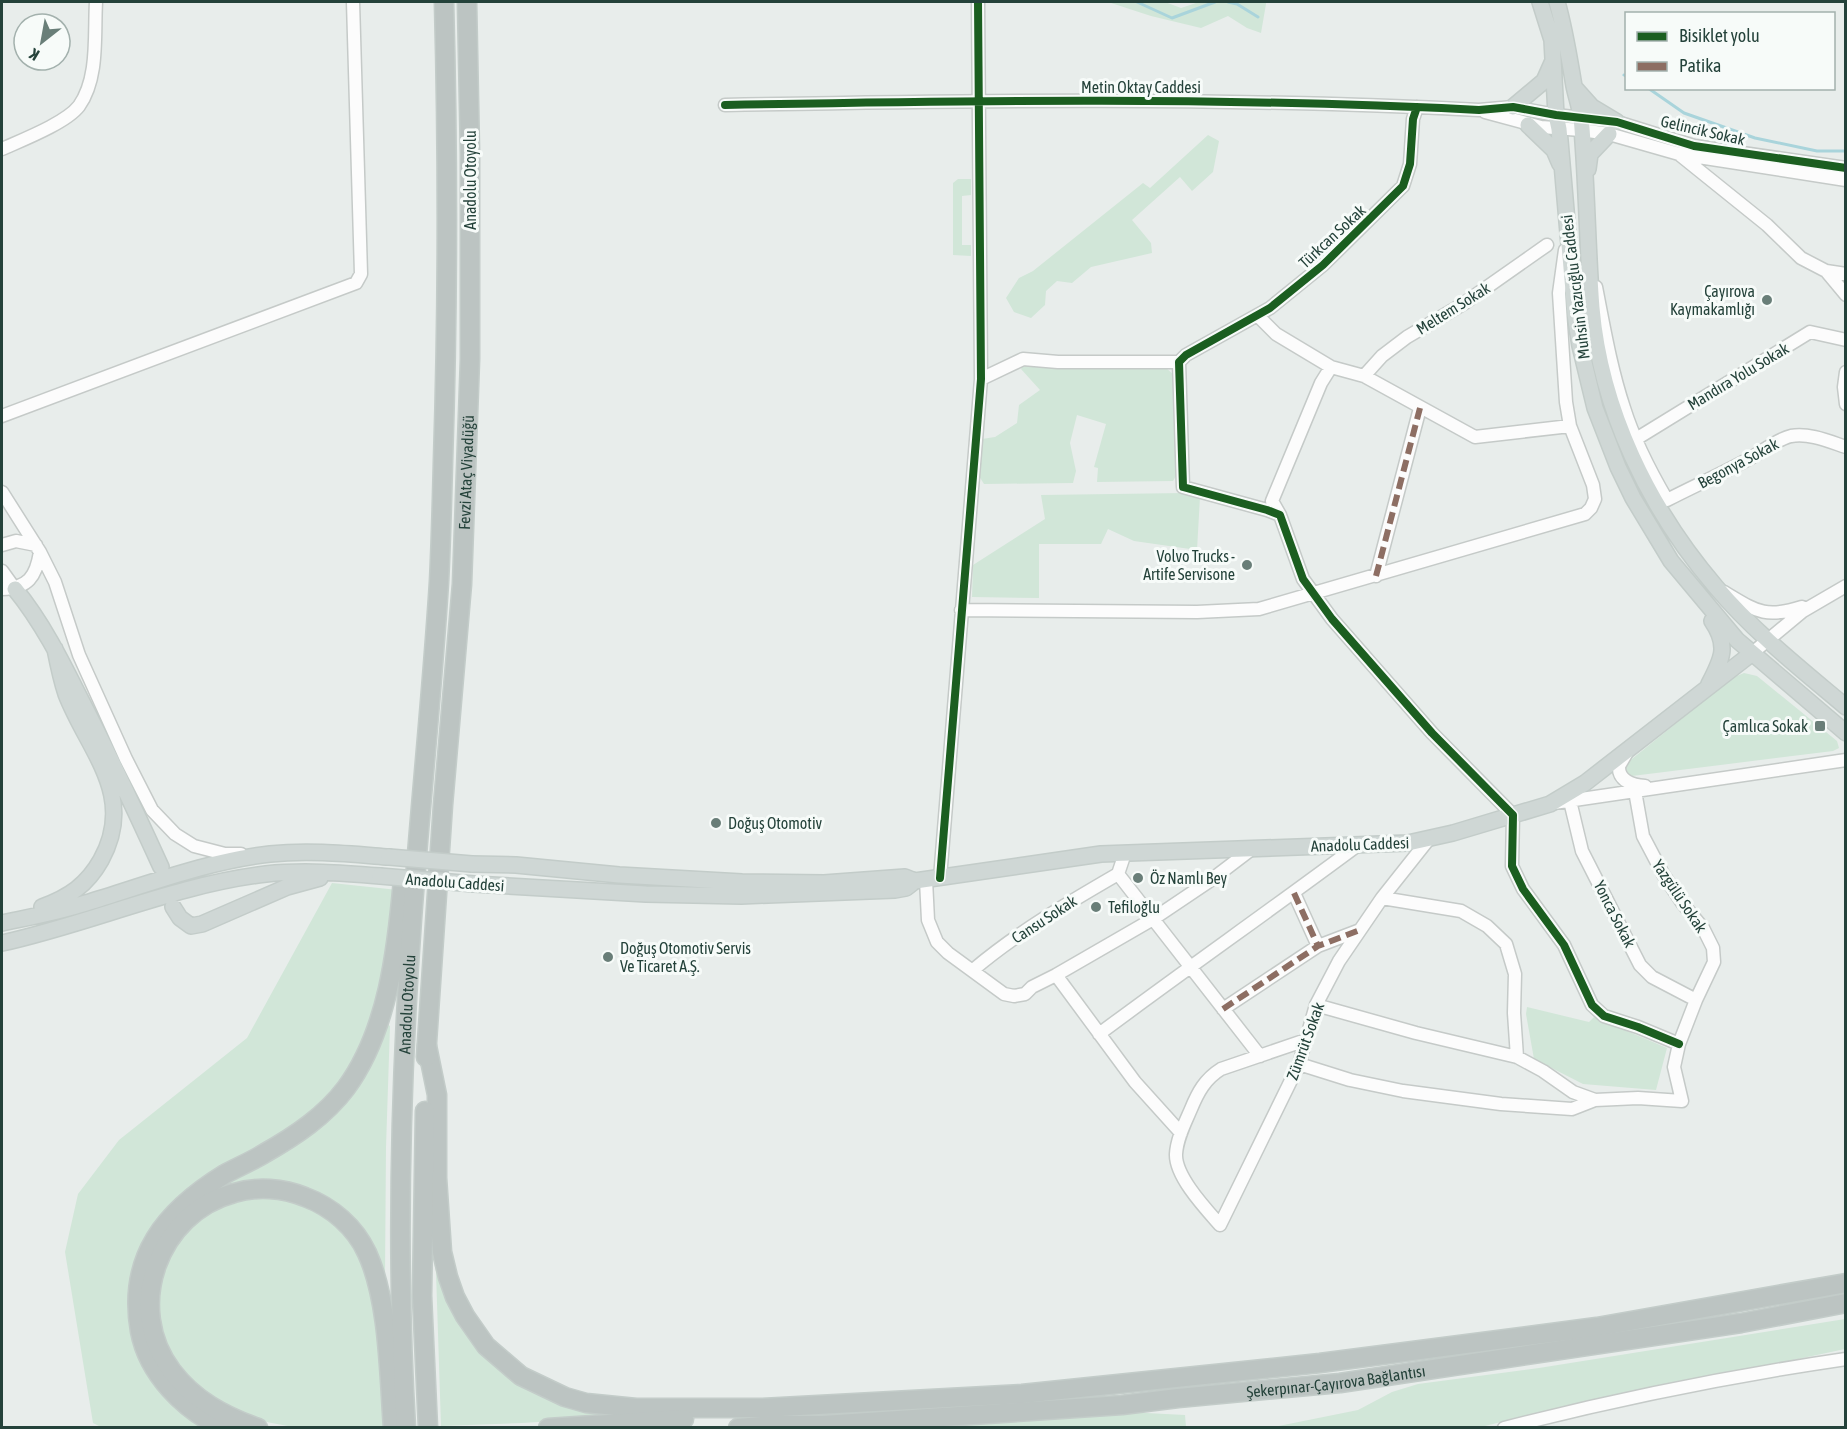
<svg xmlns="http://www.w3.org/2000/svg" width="1847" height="1429" viewBox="0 0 1847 1429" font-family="'Asap Condensed',sans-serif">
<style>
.green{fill:#d1e6d8}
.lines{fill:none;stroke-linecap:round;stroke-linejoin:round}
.stream{stroke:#a9d4db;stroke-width:3}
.minor-casing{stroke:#c5cac8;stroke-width:15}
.major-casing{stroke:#c3ccc9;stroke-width:18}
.highway-casing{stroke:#c3ccc9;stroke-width:21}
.minor{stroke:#fcfcfc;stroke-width:12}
.major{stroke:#cfd7d5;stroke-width:15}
.highway{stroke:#bcc4c2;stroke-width:18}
.major-bridge-casing{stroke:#c3ccc9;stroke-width:18;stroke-linecap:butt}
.major-bridge{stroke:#cfd7d5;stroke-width:15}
.quiet{stroke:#8d6e63;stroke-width:6;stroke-dasharray:12 6;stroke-linecap:butt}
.cycleway-casing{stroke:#f7fbf9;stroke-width:11}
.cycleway{stroke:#1b5e20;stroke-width:8}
.poi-dot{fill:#697e78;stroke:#f7fbf9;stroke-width:2}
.labels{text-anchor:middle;stroke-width:6;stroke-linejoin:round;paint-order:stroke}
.street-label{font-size:16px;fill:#24423a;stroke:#f7fbf9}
.poi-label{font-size:16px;fill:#24423a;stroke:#f7fbf9;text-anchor:start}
</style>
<rect width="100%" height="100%" fill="#e8edeb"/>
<!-- green -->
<path class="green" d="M1108 2H1165L1181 8 1199 2H1266V4L1261 33 1247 28 1228 16 1201 28 1151 16Z
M1208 135 1219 141 1213 172 1192 191 1180 177 1132 220 1151 243 1152 253 1091 267 1072 283 1057 281 1046 291 1045 305 1031 318 1014 312 1006 298 1019 278 1033 271 1143 183 1150 188Z
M958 179H971V195L962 196V245H971V256L953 255V183Z
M1023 365 1165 367 1175 376 1176 476 1173 481 1097 482 1098 468 1094 467 1106 424 1077 415 1070 443 1076 471 1073 483 984 484 979 476 982 439 995 437 1017 423 1019 405 1040 390 1021 369Z
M1184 493 1200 497 1197 550 1134 541 1108 529 1101 544H1039V598L972 597 973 565 1045 519 1041 495Z
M1744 673 1757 676 1837 741 1839 748 1833 751 1632 776 1626 773 1624 767 1627 763 1732 678Z
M332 883 398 890 392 942 362 1048 342 1083 307 1119 158 1223 134 1265 129 1303 132 1331 204 1427 103 1428 93 1423 65 1252 78 1194 119 1140 247 1038Z
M1527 1007 1589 1022 1594 1017 1667 1048 1656 1090 1583 1084 1534 1059 1526 1014Z
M387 1024 390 1026 386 1147 385 1278 325 1200 213 1192 212 1189 307 1135Z
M254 1197C263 1197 273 1196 282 1198 289 1199 296 1203 303 1206 326 1215 349 1233 360 1256 383 1307 380 1373 385 1427H293L256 1420 226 1408 189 1380 171 1356 161 1332 157 1310 158 1291 171 1251 197 1220 225 1204Z
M432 1252 436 1254 505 1372 654 1415 522 1423 441 1426 436 1272Z
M1845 1319V1349L1509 1420 1481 1427 1269 1428 1358 1410 1392 1392 1418 1384 1539 1368Z
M1127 1412 1185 1415 1186 1427 927 1428Z"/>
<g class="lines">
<!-- stream -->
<path class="stream" d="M1137 2 1172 18 1215 2
M1228 2 1237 4 1258 17
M1624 75 1626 76
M1648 88 1684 113 1755 138 1817 151H1846"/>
<defs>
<path id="minor" d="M725 105C976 100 1228 97 1479 110L1513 107 1556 115 1617 122 1694 146 1846 168
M1417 107 1413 119 1410 164 1403 186 1323 265 1270 308 1186 355 1179 362 1183 487 1267 510 1280 515 1303 579 1332 619 1432 733 1513 815 1512 866 1523 889 1564 945 1592 1005 1604 1016 1638 1027 1679 1044
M1485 112 1541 127 1581 130 1609 134 1679 154 1846 180
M2 149C22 140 66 123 79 106 99 78 94 35 96 2
M1680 155 1767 225 1801 258 1826 271 1846 295
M1826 271 1846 274
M1596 287C1604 328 1611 369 1624 408 1634 440 1650 471 1667 500 1696 485 1726 472 1754 456 1766 449 1778 439 1791 436 1810 433 1828 441 1846 447
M1258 316 1276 334 1331 367 1364 376 1475 437 1570 426
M1846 372 1844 387 1846 404
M1364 376 1382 356 1407 337 1463 304 1547 245
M981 379 1023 359 1058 362H1179
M2 416 356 283 361 274 353 2
M1636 439 1810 332 1846 340
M2 492 40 552 55 582 79 655 126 759 152 810 175 834 194 846 225 854H241
M1280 515 1272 501 1321 383 1331 367
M2 545 16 541 36 545
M2 571 15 589
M1376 576 1420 408
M2 589C28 588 36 577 40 552
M1724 592C1756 611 1765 619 1802 607
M961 610 1197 612 1259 609 1585 514 1591 508 1595 499 1593 485 1570 426 1566 402 1559 293 1565 250
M1751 654 1803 611 1846 586
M1626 754 1619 766C1618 781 1632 785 1645 786
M1570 801 1582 851 1640 965 1652 977 1696 1000
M1554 803 1846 760
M1125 853 1118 874 1260 1056
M940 878 981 379 978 2
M926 880 928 920 937 942 948 953 1004 994 1014 996 1025 994 1032 987 1056 975 1153 919 1211 880 1253 848
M1294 893 1318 946
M1382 898 1461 911 1487 926 1506 944 1515 974 1514 1013 1517 1057
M973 970C1018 932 1068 903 1118 874
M1056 975 1135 1082 1181 1133
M1316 1005 1416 1033 1517 1057 1543 1071 1573 1092 1595 1100 1638 1098 1682 1101 1674 1067 1679 1044 1696 1000 1714 962 1713 948 1703 928 1683 904 1663 874 1643 836 1635 791
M1223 1009 1318 946 1360 930
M1099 1034C1185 970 1272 909 1358 845
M1306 1040 1221 1069C1205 1079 1198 1092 1191 1109 1185 1123 1177 1138 1176 1154 1175 1176 1205 1208 1220 1225L1299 1064 1316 1005 1339 961 1382 898 1428 840
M1299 1064 1350 1080 1403 1091 1501 1104 1572 1109 1595 1100
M1504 1428C1617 1399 1730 1376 1846 1359"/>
<path id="major" d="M1540 2 1552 40 1556 115 1559 129 1575 314 1580 346 1595 408 1618 467 1633 498 1671 561 1737 640 1846 733
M1557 2C1565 30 1569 57 1574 86 1576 96 1580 107 1581 117 1587 181 1587 245 1592 308 1601 410 1649 509 1716 587 1754 632 1801 669 1846 707
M1575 88 1592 107 1617 122
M1513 107 1544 81 1552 63
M1528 125 1554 150 1560 164
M1588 169 1590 154 1609 134
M15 589C42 622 61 660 80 698 109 754 135 810 161 867
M1709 684C1722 659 1729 646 1712 621
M472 864 516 865 619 875 742 882 824 883 905 877 915 881 1101 854 1408 843 1453 833 1550 804 1585 783 1751 654
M474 884 646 894 741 896 895 890 906 888 915 881
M42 907C69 897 87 885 101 860 137 795 88 751 66 694 61 679 58 664 55 649
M173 907 180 918 191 926 202 924 287 887 320 878
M2 923C30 917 58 912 86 903 146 885 207 861 270 854 310 850 349 854 389 857
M2 943C89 924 178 884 266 874 303 870 342 873 380 876"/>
<g id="highway">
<path d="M427 1046 437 1095V1178L442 1252 448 1277 455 1297 465 1316 486 1346 521 1376 565 1397 586 1403 636 1408H762L1022 1394 1320 1363 1597 1327 1846 1283"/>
<path id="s1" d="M426 1057 443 805 462 584 470 359V154L467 2"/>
<path d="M425 1111 422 1296 428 1428"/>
<path d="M223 1428C184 1410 148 1374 140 1331 127 1257 165 1211 225 1174 238 1167 252 1161 265 1153 295 1136 325 1116 346 1088 388 1031 397 949 403 880"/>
<path d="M258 1428C224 1416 194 1400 172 1371 124 1308 158 1213 234 1193 257 1186 283 1188 305 1197 332 1207 355 1227 367 1253 389 1301 389 1375 393 1428"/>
<path id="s2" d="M406 1428C396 1258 400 1088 412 919 420 806 432 695 439 582 441 542 442 501 443 461 448 307 448 155 444 2"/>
<path d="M548 1428 684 1419"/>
<path id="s3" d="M738 1428 772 1425H823L1122 1405 1178 1398 1340 1383 1741 1323 1846 1303"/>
</g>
</defs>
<!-- minor casing -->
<use href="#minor" class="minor-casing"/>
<!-- major casing -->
<use href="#major" class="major-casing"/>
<!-- highway casing -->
<use href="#highway" class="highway-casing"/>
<!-- minor -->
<use href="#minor" class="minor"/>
<!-- major -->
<use href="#major" class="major"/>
<!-- highway -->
<use href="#highway" class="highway"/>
<defs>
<path id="major-bridge" d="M389 857 472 864
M380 876 474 884"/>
</defs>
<!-- major-bridge casing -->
<use href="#major-bridge" class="major-bridge-casing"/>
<!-- major-bridge -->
<use href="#major-bridge" class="major-bridge"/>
<!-- quiet -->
<path class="quiet" d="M1376 576 1420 408
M1294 893 1318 946
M1223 1009 1318 946 1360 930"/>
<defs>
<path id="cycleway" d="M725 105C976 100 1228 97 1479 110L1513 107 1556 115 1617 122 1694 146 1846 168
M1417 107 1413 119 1410 164 1403 186 1323 265 1270 308 1186 355 1179 362 1183 487 1267 510 1280 515 1303 579 1332 619 1432 733 1513 815 1512 866 1523 889 1564 945 1592 1005 1604 1016 1638 1027 1679 1044
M940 878 981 379 978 2"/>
</defs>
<!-- cycleway casing -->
<use href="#cycleway" class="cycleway-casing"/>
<!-- cycleway -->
<use href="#cycleway" class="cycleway"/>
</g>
<!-- markers -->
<g class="poi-dot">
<circle cx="1767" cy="300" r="6"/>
<circle cx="1247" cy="565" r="6"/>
<rect x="1814" y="720" width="12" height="12" rx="3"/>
<circle cx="716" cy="823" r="6"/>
<circle cx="1138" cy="878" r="6"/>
<circle cx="1096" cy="907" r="6"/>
<circle cx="608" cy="957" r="6"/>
</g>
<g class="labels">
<!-- street labels -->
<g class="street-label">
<text x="1141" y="93">Metin Oktay Caddesi</text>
<text transform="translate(1703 130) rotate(13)" y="6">Gelincik Sokak</text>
<text transform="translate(470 180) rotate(-90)" y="6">Anadolu Otoyolu</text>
<text transform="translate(1332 236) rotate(-43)" y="6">Türkcan Sokak</text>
<text transform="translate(1575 287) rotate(-97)" y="6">Muhsin Yazıcığlu Caddesi</text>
<text transform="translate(1453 308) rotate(-32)" y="6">Meltem Sokak</text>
<text transform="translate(1738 376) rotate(-31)" y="6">Mandıra Yolu Sokak</text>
<text transform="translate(1738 463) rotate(-28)" y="6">Begonya Sokak</text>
<text dy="6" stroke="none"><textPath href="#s1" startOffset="586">Fevzi Ataç Viyadüğü</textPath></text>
<text transform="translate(1360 844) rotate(-2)" y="6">Anadolu Caddesi</text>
<text transform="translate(455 882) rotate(4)" y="6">Anadolu Caddesi</text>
<text transform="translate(1680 896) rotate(56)" y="6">Yazgülü Sokak</text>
<text transform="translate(1615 914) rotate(63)" y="6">Yonca Sokak</text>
<text transform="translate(1044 919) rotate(-33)" y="6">Cansu Sokak</text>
<text dy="6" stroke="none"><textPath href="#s2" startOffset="424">Anadolu Otoyolu</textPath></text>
<text transform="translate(1305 1041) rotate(-70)" y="6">Zümrüt Sokak</text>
<text dy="6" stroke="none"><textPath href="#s3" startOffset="600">Şekerpınar-Çayırova Bağlantısı</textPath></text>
</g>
<!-- poi labels -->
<g class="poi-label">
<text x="1755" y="297" text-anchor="end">Çayırova<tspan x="1755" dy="18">Kaymakamlığı</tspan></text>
<text x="1235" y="562" text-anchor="end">Volvo Trucks -<tspan x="1235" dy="18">Artife Servisone</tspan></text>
<text x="1808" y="732" text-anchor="end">Çamlıca Sokak</text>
<text x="728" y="829">Doğuş Otomotiv</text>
<text x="1150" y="884">Öz Namlı Bey</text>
<text x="1108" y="913">Tefiloğlu</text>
<text x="620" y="954">Doğuş Otomotiv Servis<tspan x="620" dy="18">Ve Ticaret A.Ş.</tspan></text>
</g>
</g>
<!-- border -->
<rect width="1847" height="1429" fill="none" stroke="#24423a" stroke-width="6"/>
<!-- legend -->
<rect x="1625" y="12" width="210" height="78" fill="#f7fbf9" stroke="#a3b1ad" stroke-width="1.5"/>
<rect x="1637" y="32" width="30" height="9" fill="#1b5e20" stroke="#a3b1ad" stroke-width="1.5"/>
<text x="1679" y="42" font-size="18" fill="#24423a">Bisiklet yolu</text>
<rect x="1637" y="62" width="30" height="9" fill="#8d6e63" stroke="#a3b1ad" stroke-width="1.5"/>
<text x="1679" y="72" font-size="18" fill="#24423a">Patika</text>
<!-- north arrow -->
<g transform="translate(42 42) rotate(211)"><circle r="28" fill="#f7fbf9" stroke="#a3b1ad" stroke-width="1.5"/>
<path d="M0-4.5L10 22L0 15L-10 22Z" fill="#697e78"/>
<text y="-9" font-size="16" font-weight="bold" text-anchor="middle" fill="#24423a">K</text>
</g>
</svg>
